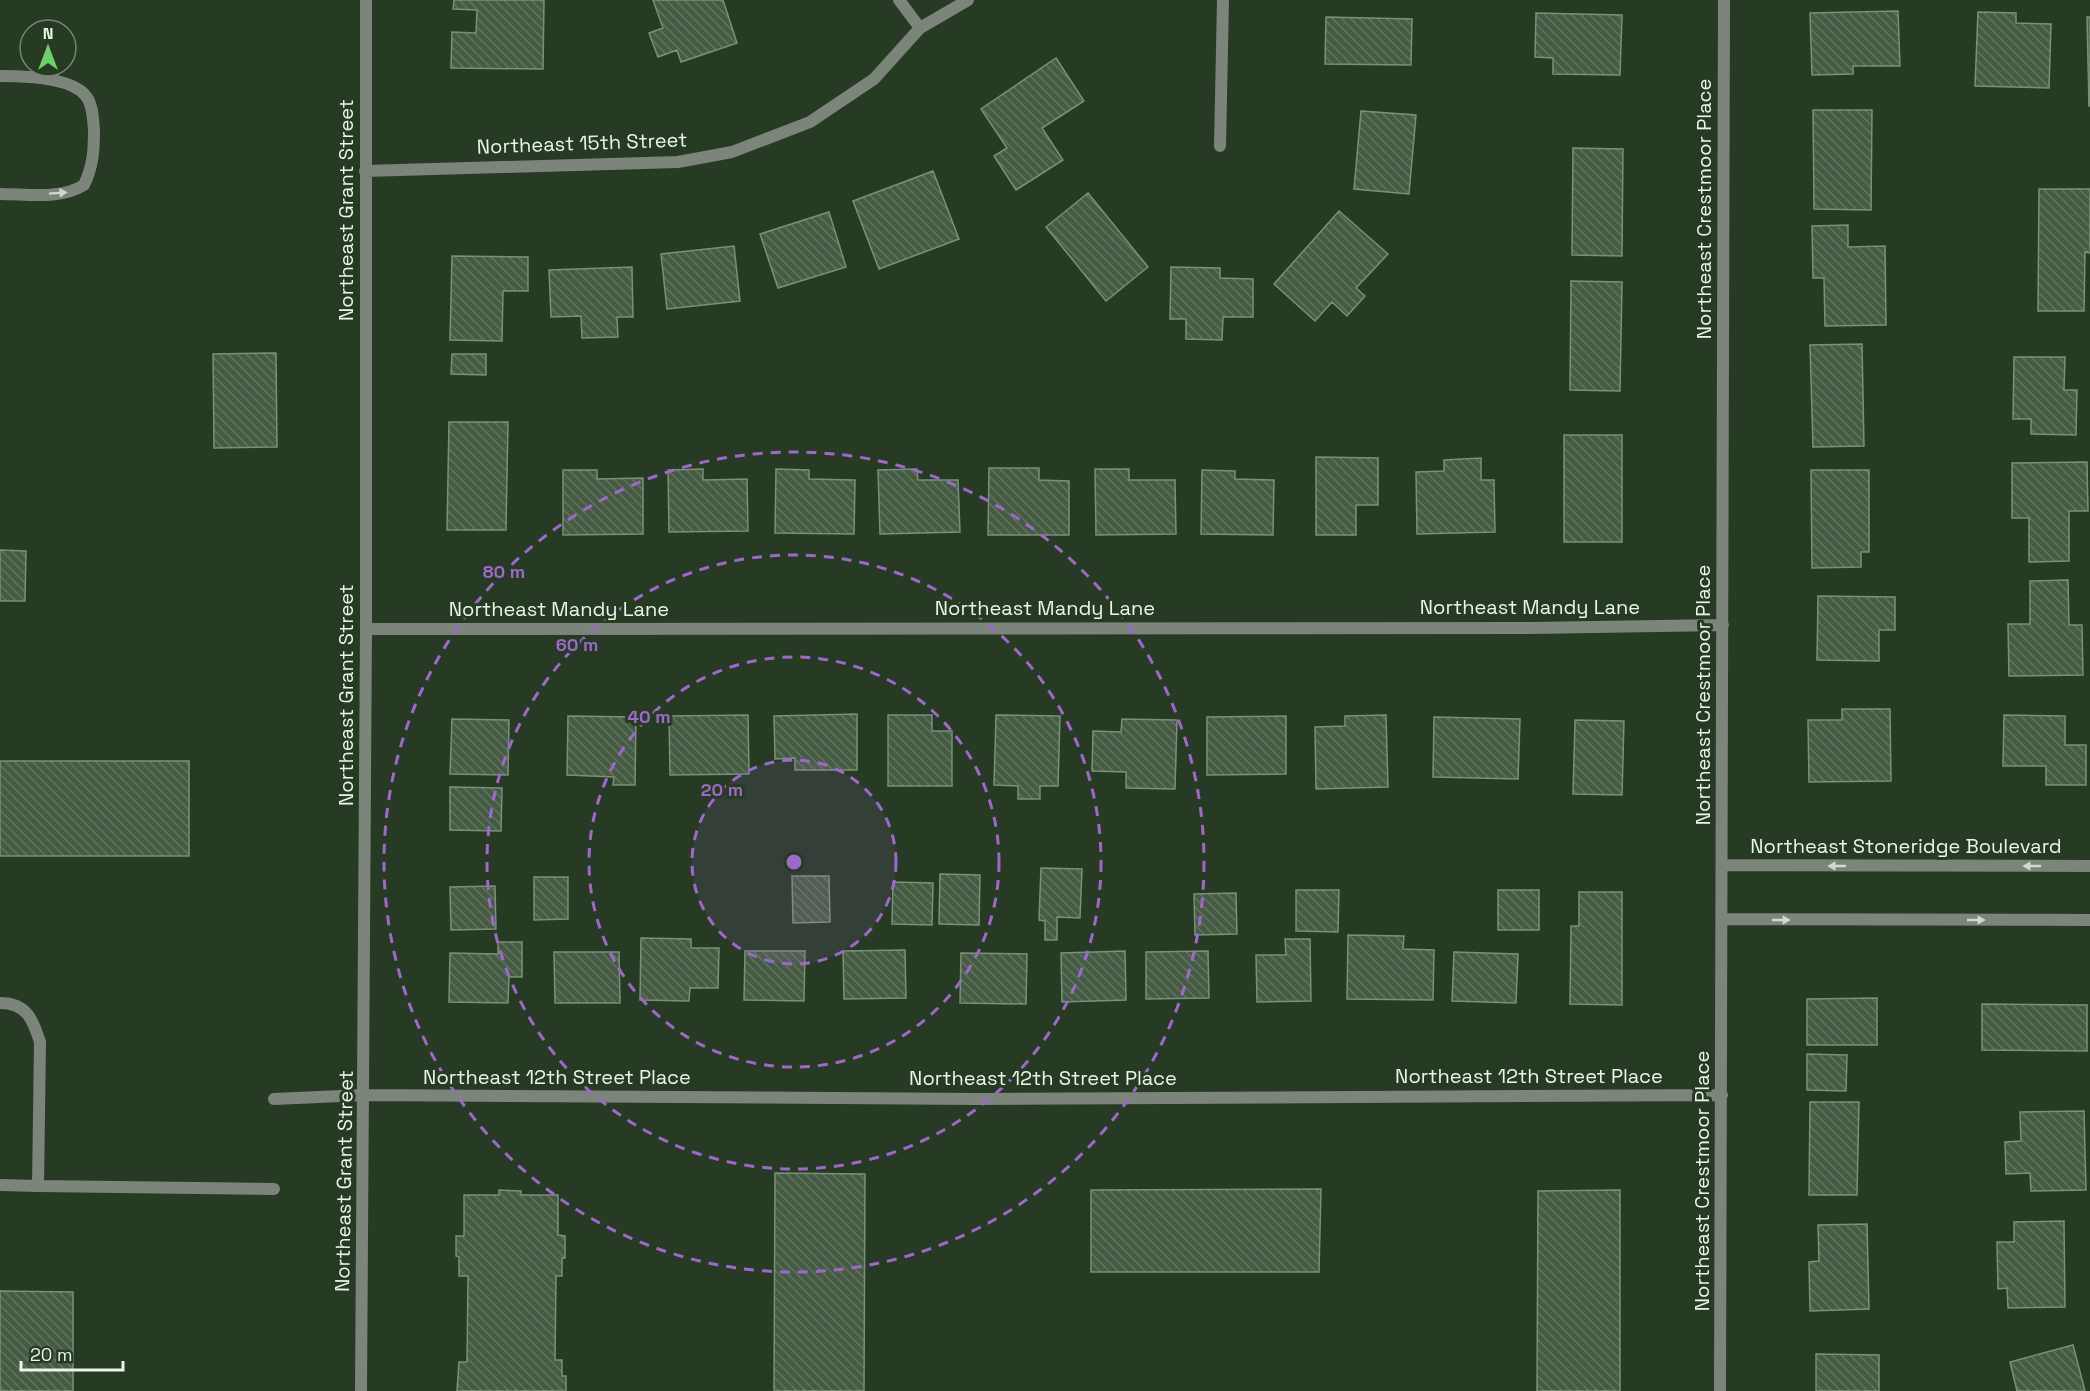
<svg xmlns="http://www.w3.org/2000/svg" width="2090" height="1391" viewBox="0 0 2090 1391" font-family="'Space Grotesk',sans-serif">
<style>
.building{fill:url(#building-back-hatch);stroke:#7a9178;stroke-width:1.5}
.lines{fill:none;stroke-linecap:round;stroke-linejoin:round}
.lane{stroke:#7b857a;stroke-width:12}
.street{stroke:#7b857a;stroke-width:12}
.oneway{fill:#cedacc}
.ring{fill:none;stroke:#9c69cb;stroke-width:3;stroke-dasharray:10 8}
.labels{text-anchor:middle;stroke-width:6;stroke-linejoin:round;paint-order:stroke}
.street-label{font-size:20px;fill:#eaf6e8;stroke:#263a24}
.centre{fill:#9c69cb;stroke:#263a24;stroke-width:3}
.ring-label{font-size:18px;text-anchor:middle;font-weight:bold;fill:#9c69cb;stroke:#263a24;stroke-width:6;stroke-linejoin:round;paint-order:stroke}
</style>
<defs>
<pattern id="building-back-hatch" width="6" height="6" patternUnits="userSpaceOnUse" patternTransform="scale(1.5)"><rect width="6" height="6" fill="#465b44"/><path d="M-1 5l2 2M0 0l6 6M5-1l2 2" fill="none" stroke="#61735f"/></pattern>
</defs>
<rect width="100%" height="100%" fill="#263a24"/>
<!-- building -->
<path class="building" d="M454 0H544L543 69 451 68 452 32 476 33 477 10 453 9Z
M653 0H723L737 43 681 62 677 50 658 57 649 33 663 28Z
M1898 11 1900 66H1853V74L1812 75 1810 13Z
M1978 12 2016 13V23L2051 24 2049 88 1975 86Z
M1536 13 1622 15 1620 75 1553 74V58L1535 57Z
M1326 17 1412 19 1411 65 1325 64Z
M2087 17H2090V106H2089Z
M1056 58 1084 101 1042 128 1063 160 1016 190 994 156 1007 148 981 109Z
M1813 110H1872L1871 210 1814 209Z
M1361 111 1416 115 1409 194 1354 189Z
M1573 148 1623 149 1622 256 1572 255Z
M933 171 959 239 879 269 853 201Z
M2039 189H2090V253L2085 252 2084 311H2038Z
M1088 193 1148 267 1106 301 1046 227Z
M1339 211 1388 254 1356 288 1365 296 1347 316 1332 302 1315 321 1274 284Z
M829 212 846 267 778 288 760 234Z
M1848 225V247L1885 246 1886 325 1825 326 1824 278H1813L1812 226Z
M734 246 740 301 667 309 661 254Z
M452 256 528 257V291H503L502 341 450 340Z
M632 267 633 317H617L618 337 582 338 581 316 551 317 549 270Z
M1171 267 1220 268V278L1253 279V317H1223L1222 340 1186 339V319H1170Z
M1571 281 1622 282 1620 391 1570 390Z
M1862 344 1864 446 1813 447 1810 345Z
M276 353 277 447 214 448 213 354Z
M452 354H486V375L451 374Z
M2014 357H2065L2064 390H2077L2076 435 2031 434V419H2013Z
M449 422H508L506 530H447Z
M1564 435H1622V542H1564Z
M1316 457 1378 458V505H1356V535H1316Z
M1481 458V480H1494L1495 532 1417 534 1416 472 1444 471V460Z
M2087 462 2088 511H2069V561L2029 562V518H2012V463Z
M989 468H1039V480L1069 481V535H988Z
M703 469V480L747 479 748 531 669 532 668 470Z
M776 469 809 470V479L855 480 854 534 775 533Z
M917 469 918 480H958L960 532 880 534 878 470Z
M1095 469H1129V480H1175L1176 534 1096 535Z
M563 470H597V479L643 478V534L563 535Z
M1202 470 1235 471V479L1274 480 1273 535 1201 534Z
M1811 470H1869V552H1861V567L1812 568Z
M0 550 26 551 25 601H0Z
M2068 580 2069 625H2082L2083 675 2009 676 2008 624H2030V581Z
M1818 596 1895 597V630H1879V661L1817 660Z
M1842 709H1890L1891 781 1809 782 1808 720H1842Z
M857 714V770H795V758L775 759 774 716Z
M748 715 749 774 670 775 669 716Z
M888 715H932V731H952V786H888Z
M996 715 1060 716 1058 786H1040V799H1018V786L994 785Z
M1386 715 1388 787 1316 789 1315 727 1345 726V716Z
M2004 715 2065 716V745H2086V785H2046V766H2003Z
M568 716 636 717 635 785H613L614 777 567 775Z
M1286 716V774L1207 775V717Z
M1434 717 1520 719 1518 779 1433 777Z
M452 719 509 720 508 775 450 774Z
M1122 719 1177 720 1175 789 1126 788V772L1092 771 1093 731 1121 732Z
M1575 720 1624 721 1622 795 1573 794Z
M0 761H189V856H0Z
M450 787 502 788 501 831 450 830Z
M1041 868 1082 869 1080 918 1057 917V940H1045V921L1039 920Z
M940 874 980 875 979 925 939 924Z
M792 876H829L830 922 793 923Z
M534 877H568V919L534 920Z
M893 882 933 883 932 925 892 924Z
M495 886 496 929 451 930 450 887Z
M1296 890H1339L1338 932 1296 931Z
M1498 890H1539V930H1498Z
M1579 892H1622V1005L1570 1004 1571 926H1579Z
M1236 893 1237 934 1195 935 1194 894Z
M1348 935 1404 936 1403 949 1434 950 1433 1000 1347 999Z
M641 938 691 939V948H719L718 988H690L689 1001 640 1000Z
M1285 939H1310L1311 1001 1257 1002 1256 955H1286Z
M498 942H522V977H509L508 1003 449 1002 450 953 498 954Z
M905 950 906 998 844 999 843 951Z
M745 951H805L804 1001 744 1000Z
M1125 951 1126 1000 1062 1002 1061 953Z
M1208 951 1209 998 1146 999V952Z
M554 952H619L620 1003H555Z
M1454 952 1518 954 1516 1003 1452 1001Z
M961 953 1027 954 1026 1004 960 1003Z
M1877 998V1045H1807V999Z
M1982 1004 2087 1005V1051L1982 1050Z
M1807 1054 1847 1055 1846 1091 1807 1090Z
M1810 1102H1859L1857 1195H1809Z
M2084 1111 2086 1190 2031 1191 2030 1173 2006 1174 2005 1142 2021 1141 2020 1112Z
M775 1173 865 1174 864 1391H774Z
M1321 1189 1319 1272H1091V1190Z
M499 1190 521 1191V1195H558V1235L565 1236V1258H562V1276H556L555 1360H562V1376H566V1391H457L459 1362H467L468 1276H459V1257L456 1256V1236H464V1195H499Z
M1620 1190V1391H1537L1538 1191Z
M2064 1221 2065 1307 2008 1308 2007 1288 1998 1289 1997 1242H2014V1222Z
M1867 1224 1869 1309 1810 1311 1809 1262 1819 1261 1818 1225Z
M0 1291 73 1292V1391H0Z
M2073 1345 2085 1391H2017L2010 1362Z
M1816 1354 1879 1355V1391H1816Z"/>
<g class="lines">
<!-- lane -->
<path class="lane" d="M0 76C22 76 70 77 85 95 93 103 93 120 94 130 94 151 93 166 84 185 60 200 28 194 0 194
M0 1003C27 1003 33 1020 40 1042L38 1186 274 1189
M274 1099 364 1095
M0 1185 38 1186"/>
<!-- street -->
<path class="street" d="M899 0 920 28
M1220 146 1223 0
M365 171 678 162 732 152 810 122 874 79 920 28 968 0
M366 629 1530 628 1723 625
M1722 865 2090 866
M1722 919 2090 920
M364 1095 980 1099 1722 1095
M361 1391 366 629V0
M1720 1391 1724 0"/>
</g>
<!-- one-way arrows -->
<defs><path id="oneway-solid" d="M-6-.8H1V-3.2L6.5 0L1 3.2V.8H-6Z" transform="scale(1.5)"/></defs>
<g class="oneway">
<use href="#oneway-solid" transform="translate(58 193) rotate(-4)"/>
<use href="#oneway-solid" transform="translate(1837 866) rotate(-180)"/>
<use href="#oneway-solid" transform="translate(2032 866) rotate(-180)"/>
<use href="#oneway-solid" transform="translate(1781 920)"/>
<use href="#oneway-solid" transform="translate(1976 920)"/>
</g>
<!-- distance rings -->
<circle cx="794" cy="862" r="102" fill="#9c69cb" fill-opacity=".12"/>
<g class="ring">
<circle cx="794" cy="862" r="102"/>
<circle cx="794" cy="862" r="205"/>
<circle cx="794" cy="862" r="307"/>
<circle cx="794" cy="862" r="410"/>
</g>
<g class="labels">
<!-- street labels -->
<g class="street-label">
<text transform="translate(582 143) rotate(-2)" y="7">Northeast 15th Street</text>
<text transform="translate(1704 209) rotate(-90)" y="7">Northeast Crestmoor Place</text>
<text transform="translate(346 210) rotate(-90)" y="7">Northeast Grant Street</text>
<text x="1530" y="614">Northeast Mandy Lane</text>
<text x="1045" y="615">Northeast Mandy Lane</text>
<text x="559" y="616">Northeast Mandy Lane</text>
<text transform="translate(346 695) rotate(-90)" y="7">Northeast Grant Street</text>
<text transform="translate(1703 695) rotate(-90)" y="7">Northeast Crestmoor Place</text>
<text x="1906" y="853">Northeast Stoneridge Boulevard</text>
<text x="1529" y="1083">Northeast 12th Street Place</text>
<text x="557" y="1084">Northeast 12th Street Place</text>
<text x="1043" y="1085">Northeast 12th Street Place</text>
<text transform="translate(344 1181) rotate(-89)" y="7">Northeast Grant Street</text>
<text transform="translate(1702 1181) rotate(-90)" y="7">Northeast Crestmoor Place</text>
</g>
</g>
<circle cx="794" cy="862" r="9" class="centre"/>
<g class="ring-label">
<text x="504" y="578">80 m</text>
<text x="577" y="651">60 m</text>
<text x="649" y="723">40 m</text>
<text x="722" y="796">20 m</text>
</g>
<!-- north arrow -->
<g transform="translate(48 48)"><circle r="28" fill="#263a24" stroke="#748572" stroke-width="1.5"/>
<path d="M0-4.5L10 22L0 15L-10 22Z" fill="#6ad364"/>
<text y="-9" font-size="16" font-weight="bold" text-anchor="middle" fill="#eaf6e8">N</text>
</g>
<!-- scale -->
<path d="M21 1361v9h102v-9" fill="none" stroke="#eaf6e8" stroke-width="3"/>
<text x="30" y="1361" font-size="18" fill="#eaf6e8" stroke="#263a24" stroke-width="4.5" paint-order="stroke">20 m</text>
</svg>
